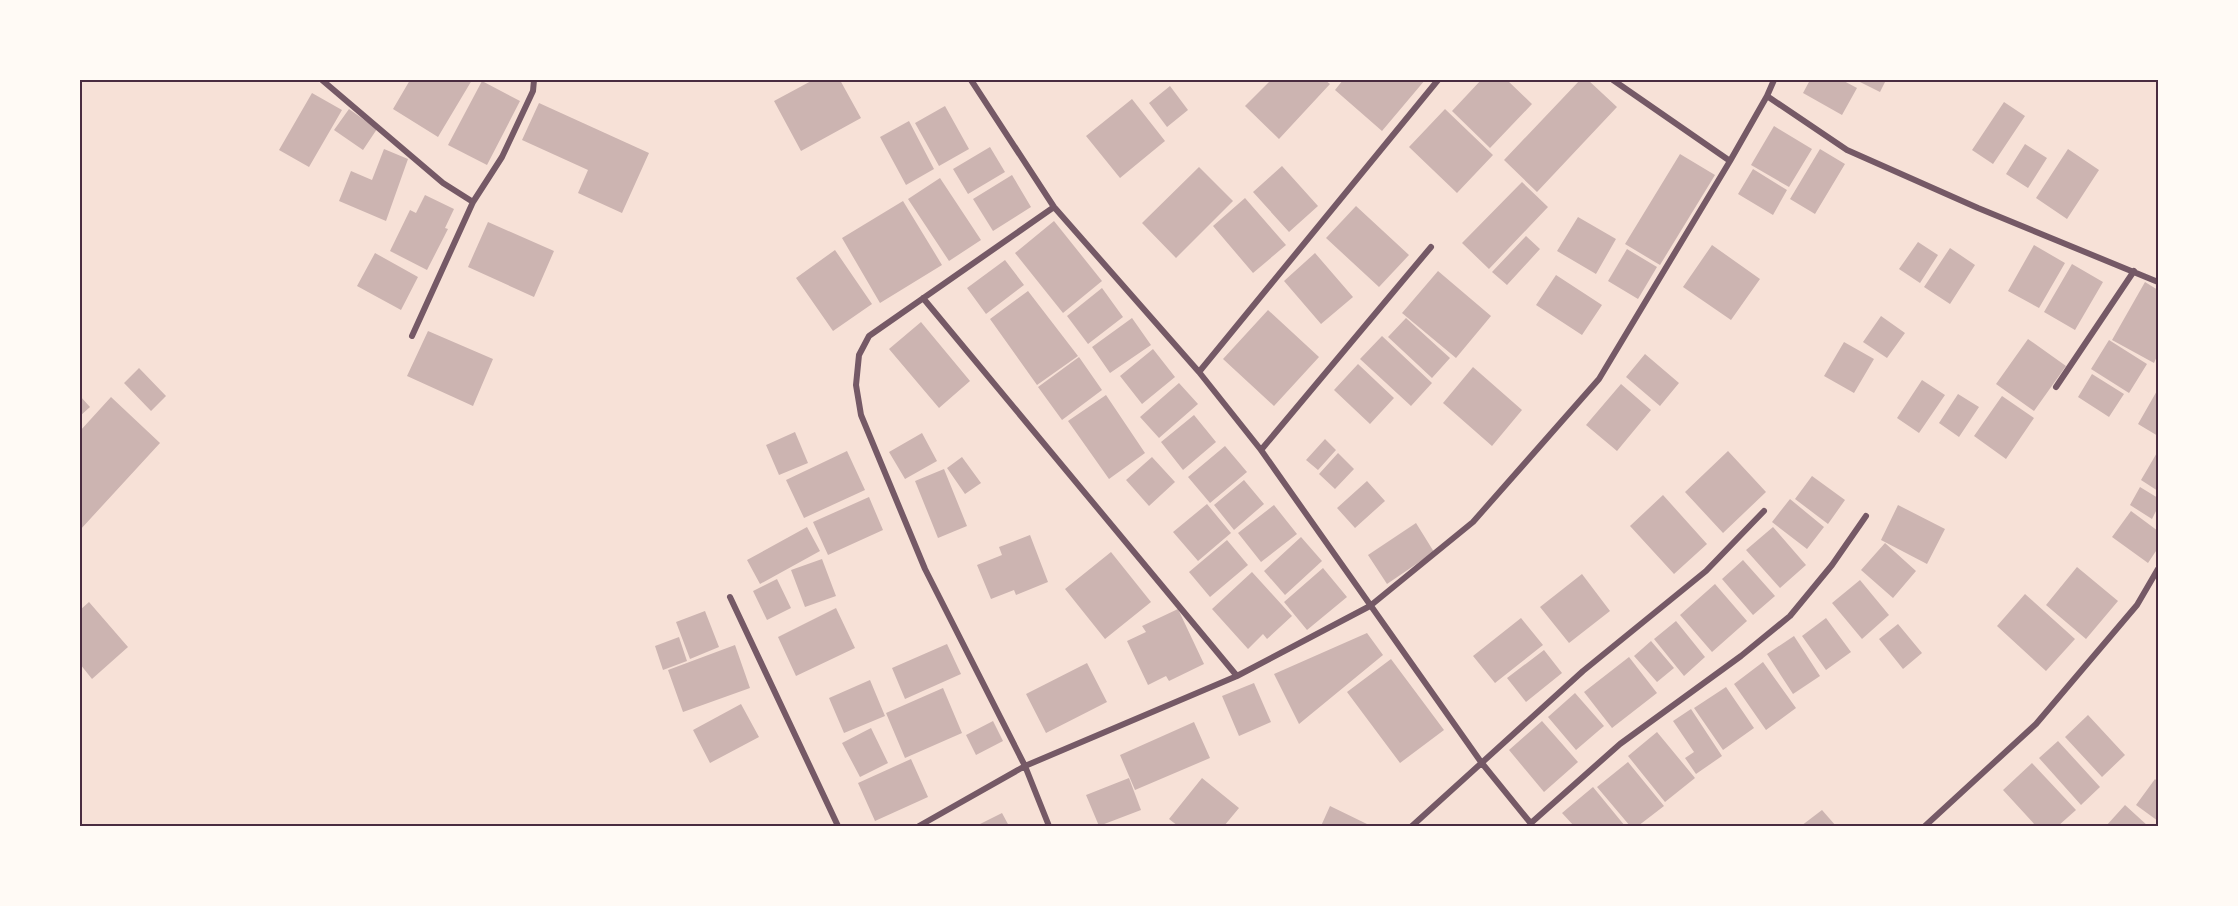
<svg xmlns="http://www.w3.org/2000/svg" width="2238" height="906" viewBox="0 0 2238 906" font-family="'Times New Roman',serif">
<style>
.building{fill:#ccb4b1}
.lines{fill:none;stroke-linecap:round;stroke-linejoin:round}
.minor{stroke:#755966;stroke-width:6}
.neatline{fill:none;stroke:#4a2c40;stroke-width:2}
</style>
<rect width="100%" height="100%" fill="#f7e1d7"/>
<!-- building -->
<path class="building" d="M410 80H472L438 137 393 109Z
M813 80H840L861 118 801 151 774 101Z
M1271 80H1325L1330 84 1279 139 1245 106Z
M1343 80H1425L1382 131 1335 90Z
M1481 80H1507L1532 104 1490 148 1452 111Z
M1580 80H1588L1617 107 1537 192 1504 160Z
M1810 80H1842L1857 88 1842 115 1803 93Z
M1856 80H1886L1880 92Z
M482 81 520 101 487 165 448 145Z
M1170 86 1188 110 1167 127 1149 103Z
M312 93 342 110 309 167 279 150Z
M1132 99 1165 141 1120 178 1086 136Z
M2004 102 2025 116 1993 164 1972 150Z
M539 103 649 153 622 213 578 193 588 170 522 140Z
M945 106 969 149 939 166 915 123Z
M349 109 377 129 363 150 334 130Z
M1445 109 1493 155 1457 193 1409 147Z
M909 121 934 169 906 185 880 137Z
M1774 126 1812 149 1789 187 1751 165Z
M2025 144 2047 158 2028 188 2006 174Z
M990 147 1005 172 968 194 953 169Z
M384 149 408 159 386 221 339 201 351 171 372 180Z
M1820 149 1845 164 1815 214 1790 199Z
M2068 149 2099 170 2067 219 2036 198Z
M1680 154 1715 175 1660 265 1625 244Z
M1282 166 1318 206 1289 232 1253 192Z
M1199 167 1233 201 1176 258 1142 223Z
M1753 169 1787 190 1773 215 1738 194Z
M1012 175 1031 207 993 231 973 199Z
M940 178 981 240 949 261 908 199Z
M1522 182 1548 207 1489 269 1462 243Z
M425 195 454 209 445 228 448 229 427 270 390 251 410 210 416 213Z
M1245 198 1286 245 1253 273 1213 226Z
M903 201 942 265 880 303 842 238Z
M1356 206 1409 255 1379 287 1326 238Z
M1578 217 1616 239 1596 274 1557 251Z
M1054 221 1102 281 1063 313 1015 253Z
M488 222 554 251 534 297 468 267Z
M1526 236 1540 249 1507 285 1492 272Z
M1918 242 1938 255 1920 283 1899 269Z
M1712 245 1760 279 1731 320 1683 287Z
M2034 245 2065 263 2039 308 2008 291Z
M1950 248 1975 265 1950 304 1924 287Z
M1627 249 1657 267 1638 299 1608 281Z
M835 250 872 304 833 331 796 278Z
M375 253 418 277 401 310 357 286Z
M1315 253 1353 297 1321 324 1284 281Z
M1005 260 1024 285 986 314 967 288Z
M2072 264 2103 282 2075 330 2044 312Z
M1438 271 1491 316 1456 358 1402 313Z
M1556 275 1602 305 1582 335 1536 305Z
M2145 282 2158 290V354L2154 363 2112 340Z
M1102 288 1123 317 1088 344 1067 316Z
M1028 291 1078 356 1037 385 990 319Z
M1268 310 1319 357 1274 406 1223 359Z
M1881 316 1905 333 1887 358 1863 342Z
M1132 318 1151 345 1110 373 1092 347Z
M1406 318 1450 358 1432 378 1388 337Z
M921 322 970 381 939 408 889 349Z
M428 331 493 359 473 406 407 376Z
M1382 336 1432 383 1411 406 1360 359Z
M2028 339 2066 366 2034 411 1996 384Z
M2109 340 2147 364 2129 393 2091 369Z
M1844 342 1874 359 1854 393 1824 376Z
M1153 349 1175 377 1142 404 1120 376Z
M1645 354 1679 383 1660 406 1626 377Z
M1079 357 1102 390 1062 420 1038 387Z
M1358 364 1394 398 1370 424 1334 390Z
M1473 367 1522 410 1492 446 1443 403Z
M139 368 166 396 151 411 124 383Z
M2092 374 2124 394 2109 417 2078 397Z
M1922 380 1945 395 1919 433 1897 418Z
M1179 383 1198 404 1159 438 1140 417Z
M1621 384 1651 410 1617 451 1586 425Z
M2158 389V436L2138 424Z
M1958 394 1979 407 1959 437 1939 423Z
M1106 395 1145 453 1109 479 1068 421Z
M80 396 90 407 80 416Z
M2002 396 2034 418 2006 459 1974 436Z
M111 397 160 443 80 530V431Z
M1194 415 1216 442 1183 470 1161 442Z
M795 432 808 463 779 475 766 445Z
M922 433 937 461 905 479 889 452Z
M1325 439 1336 450 1318 470 1306 460Z
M1225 446 1247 472 1210 503 1188 477Z
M847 451 865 490 804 518 786 480Z
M1728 451 1766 492 1723 533 1685 492Z
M2158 451V491L2141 480Z
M1338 453 1354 469 1335 489 1319 474Z
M962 457 981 483 965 494 947 468Z
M1152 457 1175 482 1149 506 1126 480Z
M944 469 967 526 938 538 915 481Z
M1812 476 1845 500 1828 524 1795 499Z
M1244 480 1264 504 1234 530 1214 505Z
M1367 481 1385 501 1355 528 1337 508Z
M2140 487 2158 498V507L2152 519 2130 505Z
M1663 495 1707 544 1674 574 1630 526Z
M869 497 883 530 828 555 813 522Z
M1790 499 1824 527 1807 549 1772 522Z
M1207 504 1231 533 1198 561 1173 532Z
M1274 505 1297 534 1261 562 1238 533Z
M1898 505 1945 529 1927 564 1881 540Z
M2131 511 2158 531V548L2148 563 2112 537Z
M1416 523 1434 552 1387 584 1368 555Z
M807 527 820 551 760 584 747 560Z
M1773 527 1806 565 1780 588 1746 550Z
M1030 535 1048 582 1016 595 1014 590 991 599 977 565 1002 555 999 547Z
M1301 537 1322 561 1285 595 1264 571Z
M1227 540 1248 565 1210 597 1189 572Z
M1885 543 1916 571 1893 598 1861 570Z
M1111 552 1151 602 1105 639 1065 589Z
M822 559 836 596 805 607 791 570Z
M1743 560 1775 596 1753 615 1722 579Z
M2077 567 2118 601 2086 639 2046 605Z
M1323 568 1347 597 1307 630 1284 602Z
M1252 572 1292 616 1267 639 1263 634 1248 649 1212 609Z
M1582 574 1610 611 1569 643 1540 607Z
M777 579 791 608 767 620 753 591Z
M1860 580 1889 615 1862 639 1832 603Z
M1715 584 1747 621 1712 652 1680 615Z
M2025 594 2075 639 2046 671 1997 626Z
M89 602 128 647 92 679 80 664V610Z
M836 608 855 648 796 676 778 637Z
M1178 609 1204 664 1169 681 1166 676 1148 685 1127 641 1146 632 1142 626Z
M705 611 719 647 690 659 676 622Z
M1521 618 1543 645 1495 683 1473 656Z
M1826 618 1851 652 1826 670 1802 636Z
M1676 621 1705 657 1684 676 1654 639Z
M1898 624 1922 653 1903 669 1879 639Z
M1367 633 1383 655 1299 724 1274 674Z
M1794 636 1820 676 1793 694 1767 654Z
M679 637 687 661 663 670 655 646Z
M1651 641 1674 668 1657 682 1634 656Z
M947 644 961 674 905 699 892 668Z
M735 645 750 688 683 712 668 670Z
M1544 650 1562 673 1526 702 1507 678Z
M1629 657 1657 693 1612 728 1584 692Z
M1391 659 1444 730 1400 763 1347 692Z
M1763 662 1796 708 1766 730 1734 684Z
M1087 663 1107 702 1046 733 1026 694Z
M870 680 885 716 844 733 829 698Z
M1254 683 1271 722 1239 736 1222 696Z
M1726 687 1754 728 1723 750 1694 708Z
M943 688 962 733 905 758 886 713Z
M1575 693 1604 726 1576 750 1548 717Z
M741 704 759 737 710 763 693 730Z
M1691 709 1722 756 1696 774 1685 758 1694 752 1673 721Z
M2088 715 2125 755 2102 777 2065 737Z
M993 721 1003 741 976 755 966 735Z
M1542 721 1578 762 1544 792 1509 750Z
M1194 722 1210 758 1135 790 1120 755Z
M871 728 888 763 860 777 842 743Z
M1657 732 1695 778 1665 802 1628 756Z
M2058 741 2100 787 2081 805 2039 758Z
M911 759 928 797 875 821 858 783Z
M1628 762 1664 806 1638 826H1630L1597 787Z
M2032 763 2076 810 2058 826H2036L2003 790Z
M1129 778 1141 810 1099 826 1086 795Z
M1202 778 1239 808 1224 826H1178L1169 819Z
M2155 779 2158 782V821L2136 805Z
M1593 787 1625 826H1574L1562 813Z
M2125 805 2148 826H2106Z
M1330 806 1367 824 1366 826H1321Z
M1822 810 1836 826H1801Z
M1002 813 1009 826H976Z"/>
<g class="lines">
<!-- minor -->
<path class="minor" d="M322 80 443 183 473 202
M971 80 1054 207 1199 372 1261 450 1481 762 1533 826
M1613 80 1730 161
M1767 96 1847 150 1978 208 2158 282
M923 298 1237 676
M412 336 473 202 502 157 533 91 534 80
M1199 372 1438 80
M2056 387 2134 271
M1261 450 1431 247
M730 597 838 826
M1531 823 1620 744 1741 656 1790 616 1832 565 1866 516
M919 826 1025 766 1237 676 1370 606 1473 522 1599 379 1730 161 1767 96 1774 80
M1049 826 1025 766 925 569 861 415 856 385 859 355 869 336 1054 207
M1412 826 1583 671 1706 571 1764 511
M1925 826 2036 724 2137 605 2158 569"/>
</g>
<!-- border -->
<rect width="2238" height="906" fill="none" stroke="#fffaf5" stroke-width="162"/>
<rect x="81" y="81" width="2076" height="744" class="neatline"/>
</svg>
